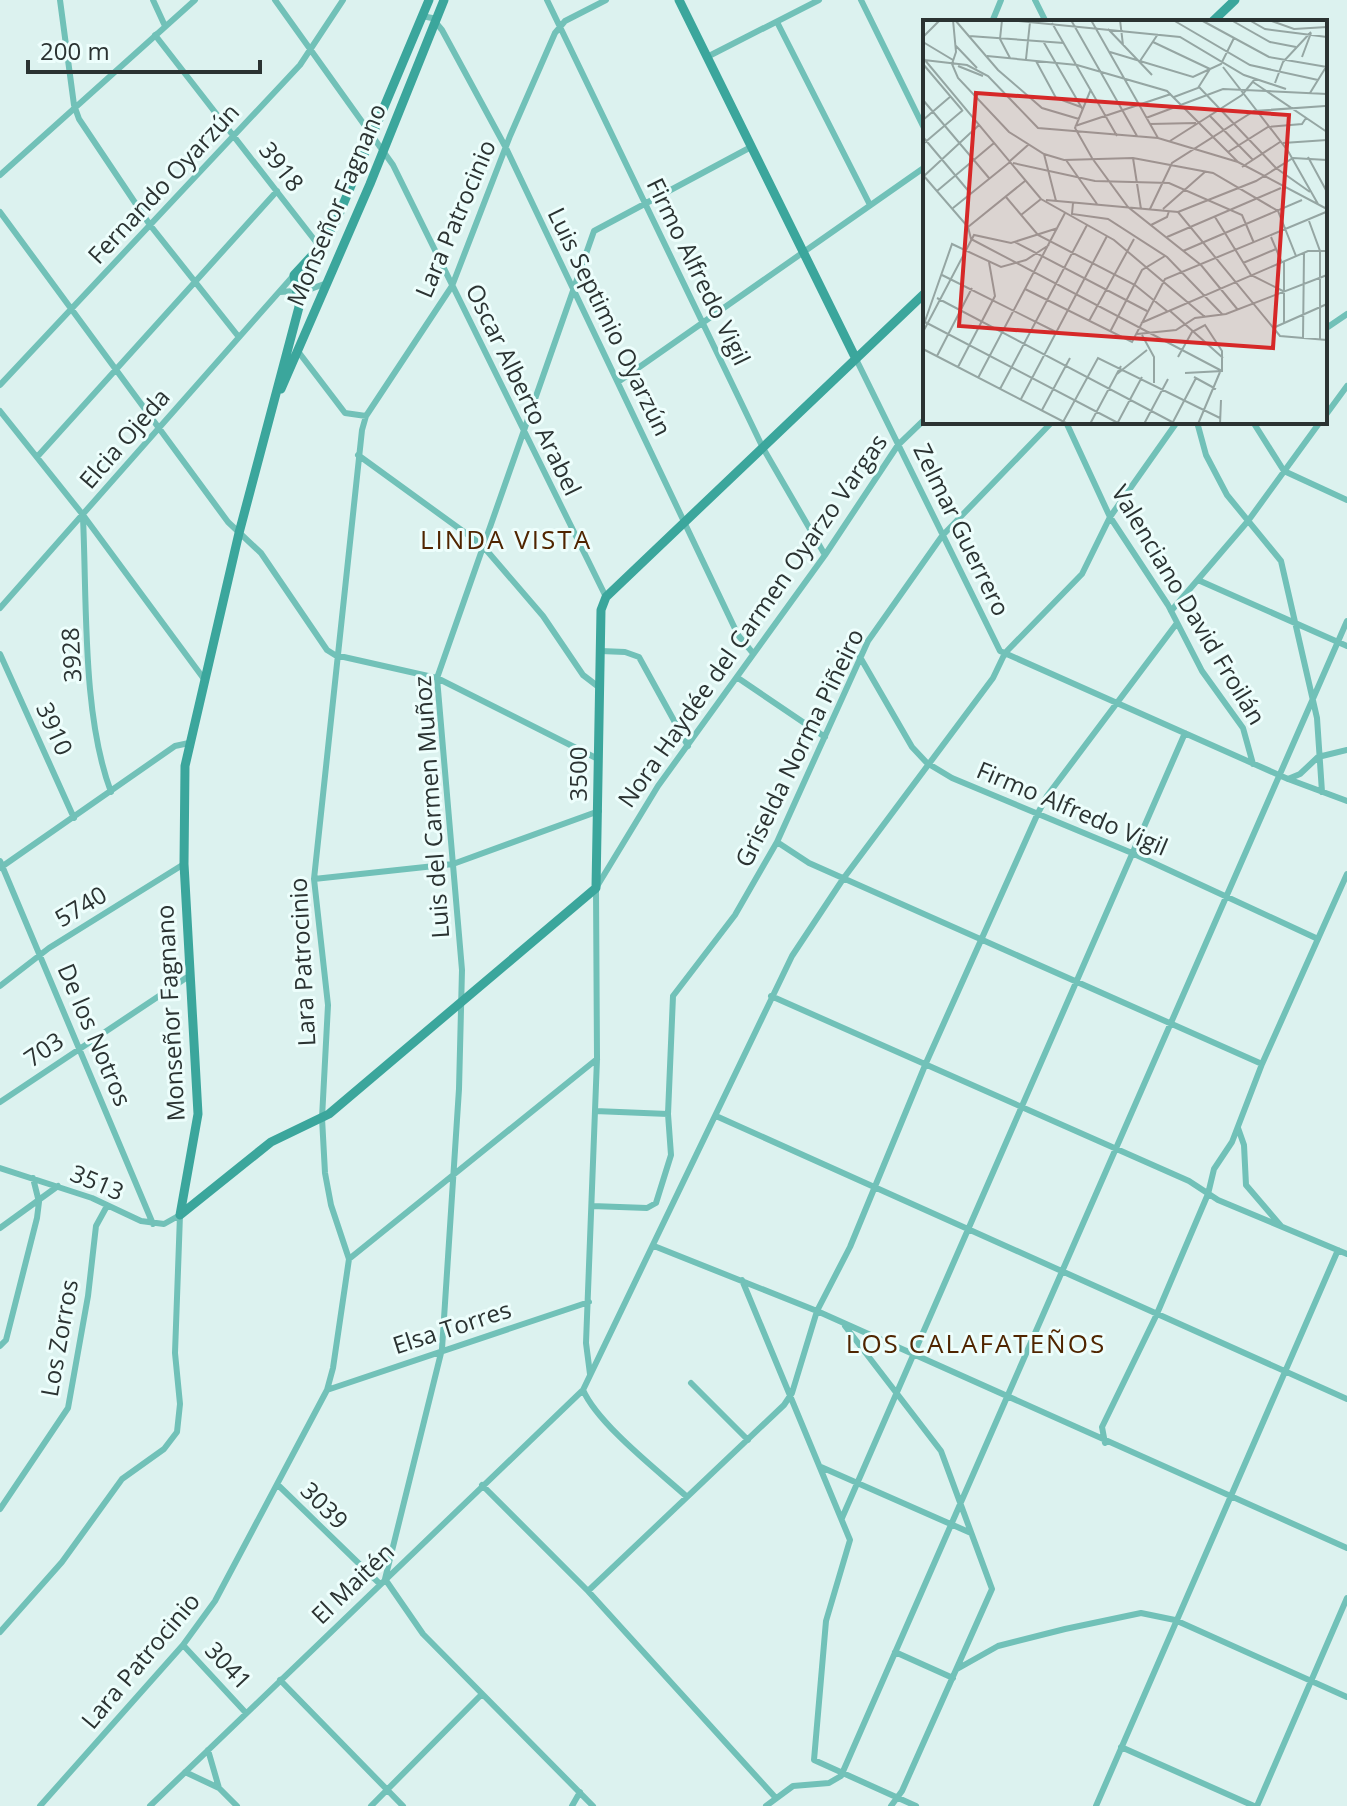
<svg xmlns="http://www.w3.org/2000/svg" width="1347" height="1806" viewBox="0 0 1347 1806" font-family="'Open Sans',sans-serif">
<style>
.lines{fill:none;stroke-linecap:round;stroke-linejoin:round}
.street{stroke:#71c1b8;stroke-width:6}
.secondary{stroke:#3ba69c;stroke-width:9}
.labels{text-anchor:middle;stroke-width:6;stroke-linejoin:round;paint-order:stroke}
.street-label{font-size:24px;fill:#2b3332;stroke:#edfefc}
.neighbourhood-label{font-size:26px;letter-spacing:2px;fill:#502500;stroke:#edfefc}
.inset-road{fill:none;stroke:#95a6a3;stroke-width:2}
.view{fill:#d62828;fill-opacity:0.15;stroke:#d62828;stroke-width:4}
.inset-edge{fill:none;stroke:#2b3332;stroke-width:4}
</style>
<rect width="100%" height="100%" fill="#dcf2ef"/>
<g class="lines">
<!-- street -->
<path class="street" d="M60 0 74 105 79 119 150 225 238 336
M153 0 165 26
M275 0 393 165 606 597
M547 0 763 448 825 555
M861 0 925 130
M1035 0 1046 22
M422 16 432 18 442 30 506 148 738 635 752 652
M777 22 870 205
M992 22 1001 0
M155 35 320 247
M707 57 819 0
M0 175 195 0
M0 212 228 522 261 553 327 650 335 655 437 678 598 759
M280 292 308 290 327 283
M1325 329 1347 314
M297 350 345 413 366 416
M856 359 1000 651 1288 779 1347 801
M618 382 925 167
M0 385 300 65 343 0
M0 411 83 515 204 679
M1325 416 1347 386
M1066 422 1110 517 1168 605 1202 671 1243 728 1253 764
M1197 422 1206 455 1227 495 1281 561 1317 718 1322 792
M1253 422 1284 471 1347 500
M358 455 482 545 543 616 583 675 600 688
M37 457 277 191
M83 518C87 602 82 715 111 792
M1198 580 1347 646
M0 608 294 275
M1171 611 1248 521 1320 422
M601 651 625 652 639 657 688 746
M0 654 74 818
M860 657 912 747 927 763 952 778 1132 853 1318 939
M738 678 825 737
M1288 779 1300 774 1318 757 1347 750
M777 842 809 863 1262 1064
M0 861 153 1224
M0 868 175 746 189 743
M314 879 453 864 599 811
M0 986 49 948 184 864
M771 996 1189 1181 1218 1200 1347 1254
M0 1102 189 976
M595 1111 668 1114
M716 1116 1347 1399
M1238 1128 1244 1145 1246 1185 1281 1226
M0 1168 92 1198 141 1221 164 1224 180 1215
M592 1206 647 1208 656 1203 671 1155 668 1114 673 996 735 915 777 842 868 641 942 536 1052 422
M0 1228 58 1186
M654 1246 817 1311 1347 1548
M349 1259 597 1059
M742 1280 850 1540 826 1621 814 1760 916 1806
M845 1326 941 1451 992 1589 902 1791 891 1806
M0 1346 6 1340 37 1218 39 1202 33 1178
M590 1374 586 1343 597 1059 596 888 658 786 825 555 898 445 925 419
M691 1383 748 1440
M327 1390 589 1302
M583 1390C598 1424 657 1470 686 1496
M1105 1443 1102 1427 1156 1316 1208 1194 1214 1169 1232 1142 1262 1064 1347 874
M821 1467 971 1533
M278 1485 380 1584
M482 1485 588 1591 775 1797
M0 1509 68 1408 88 1296 96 1226 107 1206
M842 1518 1185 733
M588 1591 784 1405 792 1393 817 1311 850 1247 926 1063 1038 813 1047 796 1177 623
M0 1632 62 1562 122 1479 164 1449 177 1432 180 1404 175 1353 180 1215
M183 1645 246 1713
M895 1652 953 1678
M957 1669 998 1646 1065 1629 1141 1613 1175 1620 1347 1697
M280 1680 403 1806
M1121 1747 1254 1806
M208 1750 219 1788
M185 1772 219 1788 237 1806
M40 1806 183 1645 215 1601 327 1390 333 1368 349 1259 331 1205 325 1173 322 1118 328 1005 314 879 362 430 366 416 452 286 510 136 555 33 565 21 606 0
M150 1806 583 1390 792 956 843 879 993 678 1005 653 1082 574 1110 517 1177 422
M371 1806 482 1694
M572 1806 580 1792
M593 1806 423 1634 385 1579 442 1349 459 1089 462 970 437 678 594 231 751 147
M766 1806 793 1786 829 1783 841 1776 1347 621
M1096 1806 1338 1250
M1257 1806 1347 1598"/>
<!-- secondary -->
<path class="secondary" d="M679 0 856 359
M1212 22 1235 0
M281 389 370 184 444 0
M180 1215 198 1114 184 864 185 766 239 533 299 307 294 275 320 247 337 219 429 0
M180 1215 271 1142 329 1114 596 888 601 610 606 597 925 293"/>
</g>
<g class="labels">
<!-- street labels -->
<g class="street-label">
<text transform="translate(281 167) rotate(52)" y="8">3918</text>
<text transform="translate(164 184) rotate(-47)" y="8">Fernando Oyarzún</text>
<text transform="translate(337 205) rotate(-67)" y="8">Monseñor Fagnano</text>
<text transform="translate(456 219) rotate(-67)" y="8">Lara Patrocinio</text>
<text transform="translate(698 272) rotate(64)" y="8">Firmo Alfredo Vigil</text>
<text transform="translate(609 322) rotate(64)" y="8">Luis Septimio Oyarzún</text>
<text transform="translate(523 390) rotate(64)" y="8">Oscar Alberto Arabel</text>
<text transform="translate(125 439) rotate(-49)" y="8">Elcia Ojeda</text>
<text transform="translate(961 530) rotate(64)" y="8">Zelmar Guerrero</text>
<text transform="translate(1188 605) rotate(59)" y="8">Valenciano David Froilán</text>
<text transform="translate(753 621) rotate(-55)" y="8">Nora Haydée del Carmen Oyarzo Vargas</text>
<text transform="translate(72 655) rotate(-93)" y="8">3928</text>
<text transform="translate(54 729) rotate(66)" y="8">3910</text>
<text transform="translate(800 748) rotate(-64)" y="8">Griselda Norma Piñeiro</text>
<text transform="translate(579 774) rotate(-90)" y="8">3500</text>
<text transform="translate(432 807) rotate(-94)" y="8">Luis del Carmen Muñoz</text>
<text transform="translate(1072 809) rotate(23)" y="8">Firmo Alfredo Vigil</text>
<text transform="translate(81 907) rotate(-31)" y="8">5740</text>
<text transform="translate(303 962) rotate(-93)" y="8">Lara Patrocinio</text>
<text transform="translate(171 1013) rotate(-93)" y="8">Monseñor Fagnano</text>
<text transform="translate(94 1035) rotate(67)" y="8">De los Notros</text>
<text transform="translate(44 1050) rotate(-34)" y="8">703</text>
<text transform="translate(97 1183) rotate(23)" y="8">3513</text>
<text transform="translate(452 1328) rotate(-18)" y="8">Elsa Torres</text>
<text transform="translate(60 1338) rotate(-80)" y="8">Los Zorros</text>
<text transform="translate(324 1506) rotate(45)" y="8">3039</text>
<text transform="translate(353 1584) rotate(-44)" y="8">El Maitén</text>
<text transform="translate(141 1661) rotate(-50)" y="8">Lara Patrocinio</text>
<text transform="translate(228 1666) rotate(47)" y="8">3041</text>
</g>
<!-- neighbourhood labels -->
<g class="neighbourhood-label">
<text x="506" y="549">LINDA VISTA</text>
<text x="976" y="1353">LOS CALAFATEÑOS</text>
</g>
</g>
<!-- overview -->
<g transform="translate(923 20)">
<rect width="404" height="404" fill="#dcf2ef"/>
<path class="inset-road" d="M30 0 33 32 29 44 35 58 86 112 121 134 141 140 210 138 290 153 355 191 373 236M32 0 75 50 119 88 156 99M79 0 77 19 87 38M86 0 257 17 321 55 363 69M148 0 214 116M168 0 235 118M197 0 200 25M250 0 327 45 395 60M278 0 346 37 404 47M308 0 347 22 373 27M326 0 342 9 404 17M346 0 371 9 404 7M129 3 194 116M185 9 229 55M46 16 141 23M0 17 17 0M120 21 160 90M0 22 30 40M230 22 287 49M33 26 54 48M187 32 270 57 287 49M64 36 154 45 244 71 315 142M379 37 388 13M1 39 118 179 191 220 282 297M103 39 107 2M1 40 44 45 65 56 115 108 235 118 315 142 404 189M113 41 133 78 158 87M217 41 235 14M0 44 39 90M35 46 60 56M300 47 365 131 395 184M330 62 404 112M352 63 360 42 388 12M276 67 353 148 387 172M168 69 152 108 169 138 205 187 278 245 315 290M387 73 403 47M251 77 275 68 287 49 298 44 311 18M0 80 66 158M286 95 330 140M223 98 300 69 404 74M0 100 28 76M227 104 273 103M152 106 248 74M0 117 48 174M247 121 319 75 332 59M360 123 404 120M0 124 40 90M305 132 345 107 379 104 383 98M121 134 133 181M385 137 404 172M210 138 218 189M143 140 174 184M87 141 105 125M90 143 172 161 246 163 319 195 331 223M319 147 357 122M0 155 45 207 48 219 299 351M1 156 56 105M14 171 71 123M83 177 115 215 212 265 244 291M123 180 255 192 357 316 404 320M150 183 149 194 185 199 244 237 299 294M30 188 87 142M227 189 249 143 331 91 402 86M240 189 283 151M255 192 333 161 370 138 404 140M98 195 118 179M292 197 328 255 360 271M386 201 397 231V320M228 205 244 197 246 191M45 207 102 161M244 217 358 168M348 217 359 243M92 222 224 291M260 231 379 180M320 243 353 229M19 255 133 312M102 269 209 322 242 259 403 192M14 278 253 404M246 290 300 338M166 301 211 219M2 302 197 404M218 303 385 231H404M361 303V242M1 304 29 224 78 247 103 240 126 225M350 308 404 284M0 312 51 215 88 223 135 208M187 312 219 250 242 236M214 314 253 310 272 298 303 294 404 255M219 315 231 337V363M380 319 381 233M0 329 145 404M14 336 49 268M255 337 269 312 282 305 299 331V351L262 353M35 347 72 276 66 242M194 354 224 330M271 357 293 369M55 358 142 193M77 369 164 205M98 379 184 216M119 390 147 338M140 402 175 338 297 398M250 402 273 358M167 404 198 346M194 404 219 357M221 404 245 359M275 404 297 352M297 404 298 380"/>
<path class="view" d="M53 73 366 95 350 328 36 306Z"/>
<rect width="404" height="404" class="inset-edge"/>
</g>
<!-- scale -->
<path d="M28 60v12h232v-12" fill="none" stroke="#2b3332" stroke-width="4"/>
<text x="40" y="60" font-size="24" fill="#2b3332" stroke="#edfefc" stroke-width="6" paint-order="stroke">200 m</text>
</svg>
